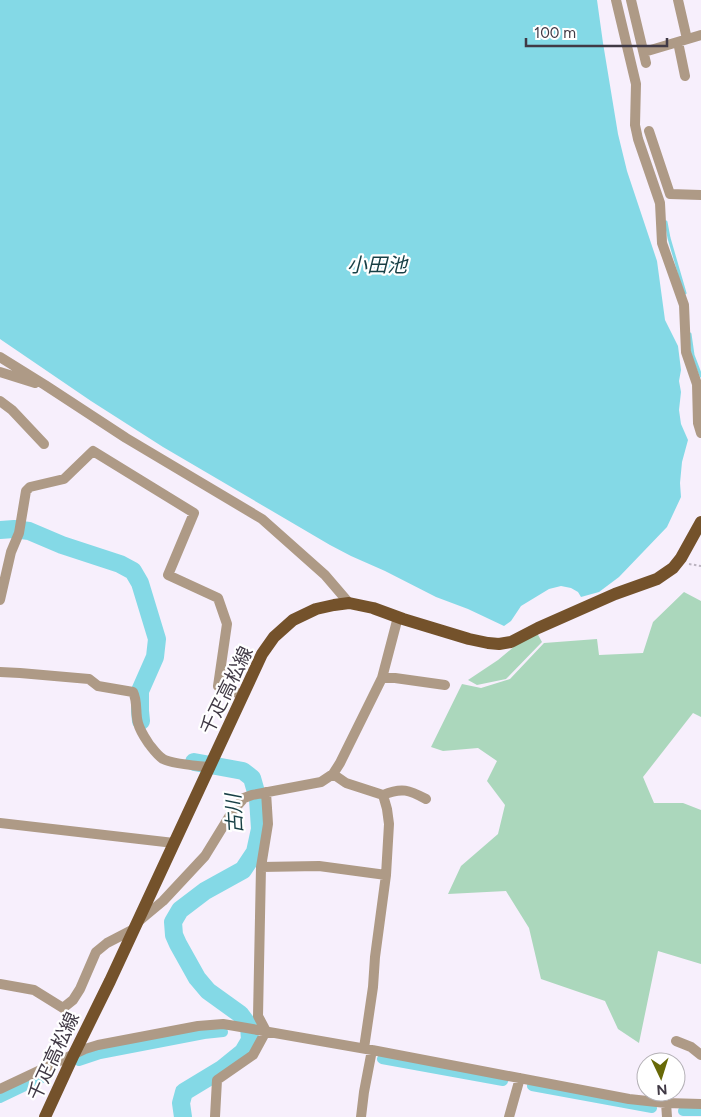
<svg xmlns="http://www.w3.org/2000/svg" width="701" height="1117" viewBox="0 0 701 1117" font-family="Figtree,'Noto Sans JP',sans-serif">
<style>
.green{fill:#abd7bc}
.water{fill:#84d9e6}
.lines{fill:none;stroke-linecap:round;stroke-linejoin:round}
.stream{stroke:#84d9e6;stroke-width:3}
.canal{stroke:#84d9e6;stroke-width:10}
.river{stroke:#84d9e6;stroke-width:18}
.path{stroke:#bbb3c0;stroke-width:2;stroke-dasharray:2.5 2.5;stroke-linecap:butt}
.minor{stroke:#ae9a86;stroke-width:10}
.major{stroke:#74522b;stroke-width:12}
.labels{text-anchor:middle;stroke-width:4.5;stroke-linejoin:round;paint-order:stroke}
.street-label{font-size:19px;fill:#403945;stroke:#fff}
.water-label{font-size:20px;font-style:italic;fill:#173f45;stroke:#fff}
</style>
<rect width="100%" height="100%" fill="#f7effc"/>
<!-- green -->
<path class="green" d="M684 592 701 601V717L693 713 643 777 654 803H683L701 810V964L658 951 639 1043 618 1029 605 1001 541 979 529 928 506 891 448 894 461 866 498 834 505 805 487 781 497 761 478 748 443 751 431 747 462 684 481 688 510 679 544 643 597 639 599 655 643 653 653 622Z
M537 633 542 642 506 679 477 685 468 680 498 660 522 640Z"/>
<!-- water -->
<path class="water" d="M0 0H597L603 43 618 134 627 171 657 261 665 320 678 346 681 370 679 381 681 392 679 410 681 424 688 440 682 462 680 483 681 497 667 527 619 577 599 592 581 597 578 592 571 588 561 586 549 589 521 606 511 621 504 626 468 609 436 597 385 571 351 556 330 545 163 447 91 401 0 339Z"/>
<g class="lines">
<!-- stream -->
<path class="stream" d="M666 222 669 238 685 293
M690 334 693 355 701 376"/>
<!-- canal -->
<path class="canal" d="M382 1059 503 1081
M79 1061 100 1054 204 1034 223 1032
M532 1086 652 1108
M0 1098 46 1076
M683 1111H701"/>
<!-- river -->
<path class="river" d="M0 530 14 529 29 531 62 545 120 564 133 571 140 583 157 639 155 657 140 691V711L141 721
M183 1117 181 1103 184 1092 222 1069 243 1052 250 1040 249 1026 240 1014 208 991 197 978 178 944 174 935 173 922 180 910 205 891 243 870 255 852 260 829 258 799 252 778 243 771 194 762"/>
<!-- path -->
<path class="path" d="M689 564 701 566"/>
<!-- minor -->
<path class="minor" d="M616 0 636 84 635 125 638 139 660 203 662 243 684 305 686 352 697 384 698 423 701 433
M631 0 646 63
M678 0 687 39
M678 42 685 76
M644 52 701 35
M649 131 670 194 701 195
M0 357 45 385 126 438 262 519 325 575 349 603
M0 372 35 383
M0 401 12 410 44 444
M0 600 11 552 19 533 26 491 30 487 64 479 93 451 194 513 168 575 218 598 227 624 218 686 243 695
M0 672 20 673 89 679 98 686 133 692C138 702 135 713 138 723 140 731 145 738 149 744 153 749 157 755 163 759 172 764 198 766 210 767
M382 678H395L445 685
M333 774 346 783 383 795 387 809 389 824 386 875 375 957 373 987 364 1048
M383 795C402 787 409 790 426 799
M0 823 174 843
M261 867 268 824 266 792
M139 921 163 901 205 856 232 812 244 798 252 795 321 782 333 774 340 763 382 678 398 617
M0 984 34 990 63 1008 73 1000 80 989 96 952 107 943 134 929
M676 1041 691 1047 701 1055
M0 1089 85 1049 98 1045 198 1026 223 1024 235 1026 372 1050 629 1099 666 1103 701 1104
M666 1103 667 1117
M215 1117 217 1080 253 1055 266 1031 258 1016 261 867 319 866 386 875
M361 1117 364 1092 372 1050
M509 1117 520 1078"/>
<!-- major -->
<path class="major" d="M45 1117 74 1054 110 981 262 654 274 637 293 620 316 609 334 605 349 603 373 608 403 619 469 639 488 643 499 644 511 642 538 628 615 594 657 579 673 568 681 558 701 522"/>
</g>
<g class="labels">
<!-- street labels -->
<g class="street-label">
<text transform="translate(226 690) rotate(-64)" y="7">千疋高松線</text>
<text transform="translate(53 1056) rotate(-65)" y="7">千疋高松線</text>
</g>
<!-- water labels -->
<g class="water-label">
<text x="377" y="272">小田池</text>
<text transform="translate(234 814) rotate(-93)" y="7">古川</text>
</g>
</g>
<!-- north arrow -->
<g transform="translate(661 1077) rotate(176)"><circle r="24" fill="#ffffff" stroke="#b3b0b5"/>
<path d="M0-4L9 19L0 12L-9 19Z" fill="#686907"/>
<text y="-8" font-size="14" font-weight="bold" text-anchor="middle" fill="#403945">N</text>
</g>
<!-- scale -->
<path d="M526 38v8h141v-8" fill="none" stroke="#403945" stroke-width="2.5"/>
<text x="534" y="38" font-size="15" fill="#403945" stroke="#ffffff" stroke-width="4" paint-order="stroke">100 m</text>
</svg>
